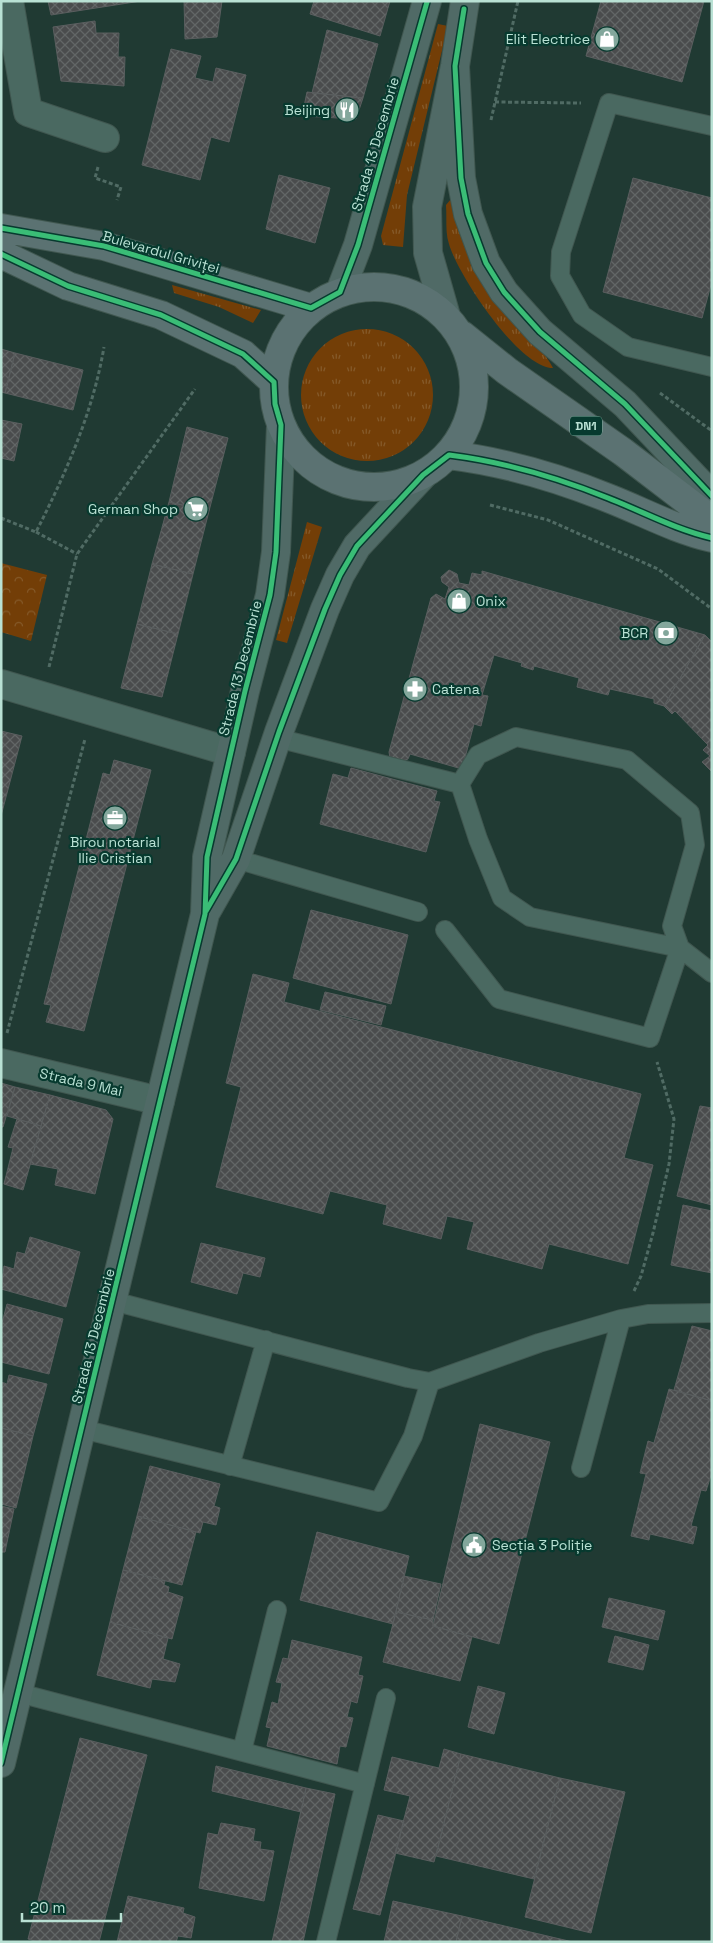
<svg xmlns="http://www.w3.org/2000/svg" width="713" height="1943" viewBox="0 0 713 1943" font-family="'Space Grotesk',sans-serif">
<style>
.grass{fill:url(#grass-tufts)}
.park{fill:url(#park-crowns)}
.building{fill:url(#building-cross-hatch);stroke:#5a5e5f}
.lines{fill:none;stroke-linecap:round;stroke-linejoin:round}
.service-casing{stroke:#405750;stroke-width:20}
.minor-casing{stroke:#405750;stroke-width:30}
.secondary-casing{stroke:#405750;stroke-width:30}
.primary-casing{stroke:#405750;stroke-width:30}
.path{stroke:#506b64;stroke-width:3;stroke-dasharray:4 2.5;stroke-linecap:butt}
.service{stroke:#4a6961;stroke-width:18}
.minor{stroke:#4a6961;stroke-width:28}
.secondary{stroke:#506a66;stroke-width:28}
.primary{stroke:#5b7272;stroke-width:28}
.cycleway-casing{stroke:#073a2f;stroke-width:8}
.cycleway{stroke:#3abd76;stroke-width:5}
.labels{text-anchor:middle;stroke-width:4.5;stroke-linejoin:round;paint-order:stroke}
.shield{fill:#073a2f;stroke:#84afa2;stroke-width:1}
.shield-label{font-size:12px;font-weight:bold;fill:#b9e1d4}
.poi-label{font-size:14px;fill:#b9e1d4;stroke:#073a2f;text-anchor:end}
.street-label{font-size:14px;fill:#b9e1d4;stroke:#073a2f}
</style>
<defs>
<pattern id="grass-tufts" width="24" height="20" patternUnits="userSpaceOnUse" patternTransform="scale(1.25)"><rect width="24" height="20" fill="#733e07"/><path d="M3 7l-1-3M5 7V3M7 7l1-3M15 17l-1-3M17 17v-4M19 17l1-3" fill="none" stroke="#855a2a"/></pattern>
<pattern id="park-crowns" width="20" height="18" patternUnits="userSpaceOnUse" patternTransform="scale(1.25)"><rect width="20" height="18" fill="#733e07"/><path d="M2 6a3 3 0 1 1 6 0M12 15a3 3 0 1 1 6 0" fill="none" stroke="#855a2a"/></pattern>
<pattern id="building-cross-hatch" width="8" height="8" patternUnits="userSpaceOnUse" patternTransform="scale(1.25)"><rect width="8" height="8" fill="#4a4c4d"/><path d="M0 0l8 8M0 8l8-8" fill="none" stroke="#626666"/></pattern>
</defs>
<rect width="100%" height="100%" fill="#203a33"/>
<!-- grass -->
<path class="grass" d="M438 24 448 26 407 195 403 247 383 245 381 236Z
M451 199C467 234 480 271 499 305 513 330 541 343 553 368 519 368 458 275 449 244 445 232 447 218 446 205Z
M172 285 250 307 261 310 253 323 219 307 174 293Z
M301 395a66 66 0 1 1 132 0a66 66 0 1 1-132 0Z
M307 522 322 527 287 643 276 640Z"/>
<!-- park -->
<path class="park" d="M1 563 47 575 31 641 1 632Z"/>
<!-- building -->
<path class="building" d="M48 1H141L51 15Z
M184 1H222L217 37 185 39Z
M314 1H390L380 36 310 14Z
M601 1H704L682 82 586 56Z
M95 21 96 33H119L118 57H125L124 86 61 81 53 27Z
M327 30 378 44 363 98 312 93Z
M171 49 201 56 195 78 213 82 216 68 246 75 229 142 211 137 200 180 142 165Z
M307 92 363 98 356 119 302 116Z
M279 175 330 188 315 243 266 229Z
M633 178 712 198V281L702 318 603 292Z
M1 349 15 353 5 393 1 392Z
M15 353 83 370 73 410 5 393Z
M1 420 22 424 14 461 1 458Z
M187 427 228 438 209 511 169 502Z
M169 502 209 511 193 574 152 564Z
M152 564 193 574 178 634 137 624Z
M449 570 457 574 459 583 469 585 472 573 482 575V571L705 635 664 706 654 703V699L610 689 608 695 577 687 579 678 534 666 533 670 521 666 522 663 494 655 482 695 488 696 481 726 474 724 462 769 410 754 408 759 402 761 390 758 389 752 431 598 436 594 445 599 449 587 442 582 441 577Z
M137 624 178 634 162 697 121 688Z
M705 635 712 642V772L702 762 710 756 703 750 708 745 675 711 672 714 664 706Z
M1 731 22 736 1 816Z
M114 760 151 770 84 1031 46 1022 51 1005 44 1004 103 773 110 775Z
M351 768 437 791 434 801 440 802 426 852 320 824 333 774 348 778Z
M311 910 408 935 391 1004 293 978Z
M253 974 289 983 284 1002 641 1094 624 1158 653 1165 628 1264 549 1244 542 1269 467 1249 474 1222 447 1216 441 1239 383 1224 387 1205 330 1191 323 1214 216 1187 241 1087 226 1083Z
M325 992 386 1006 381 1025 320 1010Z
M1 1083 15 1087 3 1127H1Z
M15 1087 50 1095 41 1126 7 1116Z
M50 1095 106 1110 113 1119 95 1194 55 1185 58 1169 30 1164Z
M700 1106 712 1108V1205L677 1196Z
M17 1119 41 1126 23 1190 4 1184 13 1148 8 1147Z
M683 1205 712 1211V1273L671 1265Z
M30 1237 80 1252 66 1307 1 1289 4 1266 14 1269 17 1252 25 1254Z
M201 1243 265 1258 260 1277 243 1273 237 1294 191 1282Z
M7 1304 63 1319 49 1374 1 1362V1327Z
M692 1326 712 1331V1401L674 1390Z
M9 1375 47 1384 33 1436 1 1428V1382L7 1384Z
M669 1389 712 1401 710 1456 712 1472 706 1491 701 1490 691 1526 697 1527 693 1544 650 1534 649 1540 631 1536 646 1474 640 1473 648 1441 654 1443Z
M480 1424 550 1442 499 1644 433 1626Z
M1 1428 33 1436 16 1508 1 1504Z
M150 1466 220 1484 214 1506 220 1508 216 1525 203 1522 200 1533 137 1516Z
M1 1506 14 1509 5 1552H2L1 1555Z
M137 1516 196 1532 182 1585 123 1570Z
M317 1532 409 1556 393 1624 300 1600Z
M123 1570 165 1581 164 1585 169 1587 168 1592 183 1597 172 1639 110 1622Z
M404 1576 441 1584 433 1620 396 1612Z
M609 1598 665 1611 658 1640 602 1627Z
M396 1612 433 1620V1626L472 1637 460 1681 383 1662Z
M110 1622 168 1638 163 1659 180 1664 175 1682 152 1679 150 1688 97 1675Z
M615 1636 649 1645 643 1670 608 1662Z
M292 1640 362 1657 358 1675 363 1676 357 1703 351 1701 347 1717 353 1718 346 1747 340 1746 337 1764 267 1746 271 1728 266 1727 272 1702 278 1704 282 1683 276 1682 283 1658 288 1659Z
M478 1686 505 1693 494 1734 468 1727Z
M80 1738 147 1755 99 1942H38L28 1939Z
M444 1749 461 1754 434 1862 395 1853 410 1796 384 1790 392 1757 439 1768Z
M461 1754 560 1778 534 1879 436 1856Z
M216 1766 306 1788 301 1812 212 1791Z
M560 1778 625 1792 591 1933 525 1917Z
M306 1788 335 1794 303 1942H272Z
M378 1815 404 1821 380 1915 353 1909Z
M221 1823 255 1829 253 1841 261 1842 260 1849 274 1851 264 1901 199 1888 208 1833 218 1835Z
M128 1896 184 1908 183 1913 195 1917 191 1938 178 1936 176 1942H117Z
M393 1901 462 1916 456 1942H384Z
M462 1916 573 1942H456Z"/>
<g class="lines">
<defs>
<path id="service" d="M712 126 609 103 561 252 560 276 582 315 628 347 712 367
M277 738 460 784 478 755 516 737 627 760 690 813 695 845 672 926 680 948 712 973
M236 859 418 912
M445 930 499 999 650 1038 680 948 530 917 502 898 478 839 460 784
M113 1301 408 1378 430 1382 539 1343 621 1319
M82 1429 379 1502 413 1436 430 1382
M230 1466 266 1340
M581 1468 621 1319 648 1314 712 1313
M19 1693 365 1784
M242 1751 277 1610
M326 1942 386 1698"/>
<path id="minor" d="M9 1 28 112 105 138
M1 684 231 752
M1 1063 160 1101"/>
<path id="secondary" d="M455 66 461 178 468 214 486 263 504 292 540 332 625 404 712 496
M340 292 358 245 427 1
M446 316 428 253 427 207 455 66 465 1
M207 910 236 859 279 732 325 609 340 575 357 546 423 475
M1 1763 205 914 207 857 245 691 270 595 276 552 281 425"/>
<path id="primary" d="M1 228 104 246 311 308
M1 254 68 286 161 315 243 354 274 382
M274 387a100 100 0 1 1 200 0a100 100 0 1 1-200 0Z
M462 335 507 371 623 452 712 520
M449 455C505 462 556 477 608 498 644 512 674 529 712 538"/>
</defs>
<!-- service casing -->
<use href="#service" class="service-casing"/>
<!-- minor casing -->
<use href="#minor" class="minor-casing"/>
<!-- secondary casing -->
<use href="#secondary" class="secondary-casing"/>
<!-- primary casing -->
<use href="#primary" class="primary-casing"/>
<!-- path -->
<path class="path" d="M495 102 581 103
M491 120 518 1
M98 167 95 178 121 187 117 200
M660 393 712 431
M490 505 548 520 658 569 712 609
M1 518 36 532C66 473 93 412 104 347
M36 532 77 554
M49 667 77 554 195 389
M7 1033 85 739
M634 1291 641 1276 653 1233 669 1164 674 1119 657 1062"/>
<!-- service -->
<use href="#service" class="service"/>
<!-- minor -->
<use href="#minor" class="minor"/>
<!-- secondary -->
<use href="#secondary" class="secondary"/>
<!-- primary -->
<use href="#primary" class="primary"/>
<defs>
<path id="cycleway" d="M464 9 455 66 461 178 468 214 486 263 504 292 540 332 625 404 712 496
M1 228 104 246 311 308 340 292 358 245 427 2
M1 254 68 286 161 315 243 354 274 382 275 404 281 425 276 552 270 595 245 691 207 857 205 914 1 1763
M206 911 236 859 279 732 325 609 340 575 357 546 423 475 449 455C505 462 556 477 608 498 644 512 674 529 712 538"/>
</defs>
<!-- cycleway casing -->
<use href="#cycleway" class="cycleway-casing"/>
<!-- cycleway -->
<use href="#cycleway" class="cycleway"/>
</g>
<!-- icons -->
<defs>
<symbol id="shop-disc" viewBox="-11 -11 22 22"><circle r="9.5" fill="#83a79c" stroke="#073a2f"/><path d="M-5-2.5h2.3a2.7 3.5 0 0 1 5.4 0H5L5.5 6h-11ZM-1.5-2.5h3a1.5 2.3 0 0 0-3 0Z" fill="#fff"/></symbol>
<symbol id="restaurant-disc" viewBox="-11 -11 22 22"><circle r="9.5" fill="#83a79c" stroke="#073a2f"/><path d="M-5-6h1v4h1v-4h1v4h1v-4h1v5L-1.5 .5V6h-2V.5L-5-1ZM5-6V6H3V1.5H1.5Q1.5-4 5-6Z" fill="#fff"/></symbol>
<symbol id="supermarket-disc" viewBox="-11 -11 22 22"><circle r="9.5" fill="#83a79c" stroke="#073a2f"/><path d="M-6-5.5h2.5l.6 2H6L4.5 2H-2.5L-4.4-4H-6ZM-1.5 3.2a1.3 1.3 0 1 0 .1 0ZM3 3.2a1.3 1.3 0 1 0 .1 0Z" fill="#fff"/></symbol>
<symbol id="bank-disc" viewBox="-11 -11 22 22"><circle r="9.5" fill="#83a79c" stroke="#073a2f"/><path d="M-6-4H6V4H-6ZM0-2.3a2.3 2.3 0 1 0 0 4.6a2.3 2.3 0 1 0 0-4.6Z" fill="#fff"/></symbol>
<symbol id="pharmacy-disc" viewBox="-11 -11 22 22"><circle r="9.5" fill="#83a79c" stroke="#073a2f"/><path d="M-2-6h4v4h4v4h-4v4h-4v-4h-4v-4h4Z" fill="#fff"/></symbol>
<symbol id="office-disc" viewBox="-11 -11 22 22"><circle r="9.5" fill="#83a79c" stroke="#073a2f"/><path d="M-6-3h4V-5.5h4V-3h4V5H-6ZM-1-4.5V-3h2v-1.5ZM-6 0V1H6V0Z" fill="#fff"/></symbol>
<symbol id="civic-disc" viewBox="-11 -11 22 22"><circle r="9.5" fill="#83a79c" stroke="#073a2f"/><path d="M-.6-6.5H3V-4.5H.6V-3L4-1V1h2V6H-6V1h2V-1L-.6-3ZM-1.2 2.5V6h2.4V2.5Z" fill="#fff"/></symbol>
</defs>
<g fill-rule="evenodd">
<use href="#shop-disc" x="593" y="25" width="28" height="28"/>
<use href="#restaurant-disc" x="333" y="96" width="28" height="28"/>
<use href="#supermarket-disc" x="182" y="495" width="28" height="28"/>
<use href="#shop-disc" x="445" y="587" width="28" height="28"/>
<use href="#bank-disc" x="652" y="619" width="28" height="28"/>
<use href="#pharmacy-disc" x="401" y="675" width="28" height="28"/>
<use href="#office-disc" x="101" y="804" width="28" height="28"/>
<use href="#civic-disc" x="460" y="1531" width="28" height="28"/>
</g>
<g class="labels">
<!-- shield labels -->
<rect class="shield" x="570" y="416.5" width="32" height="19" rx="4"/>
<g class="shield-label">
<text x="586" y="430">DN1</text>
</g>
<!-- poi labels -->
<g class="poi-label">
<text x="590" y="44">Elit Electrice</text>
<text x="330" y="115">Beijing</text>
<text x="178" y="514">German Shop</text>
<text x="476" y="606" text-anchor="start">Onix</text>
<text x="648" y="638">BCR</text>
<text x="432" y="694" text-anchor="start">Catena</text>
<text x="115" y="847" text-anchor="middle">Birou notarial<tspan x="115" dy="16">Ilie Cristian</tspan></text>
<text x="492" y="1550" text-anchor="start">Secția 3 Poliție</text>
</g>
<!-- street labels -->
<g class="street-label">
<text transform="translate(375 144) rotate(-74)" y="5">Strada 13 Decembrie</text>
<text transform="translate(161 252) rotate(16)" y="5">Bulevardul Griviței</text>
<text transform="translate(240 668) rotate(-76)" y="5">Strada 13 Decembrie</text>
<text transform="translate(81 1082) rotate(13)" y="5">Strada 9 Mai</text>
<text transform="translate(93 1336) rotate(-76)" y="5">Strada 13 Decembrie</text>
</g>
</g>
<!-- border -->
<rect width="713" height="1943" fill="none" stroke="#b9e1d4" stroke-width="5"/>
<!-- scale -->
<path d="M22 1913v8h99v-8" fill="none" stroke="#b9e1d4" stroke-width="2.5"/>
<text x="30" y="1913" font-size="15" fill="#b9e1d4" stroke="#073a2f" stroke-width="4" paint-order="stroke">20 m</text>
</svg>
